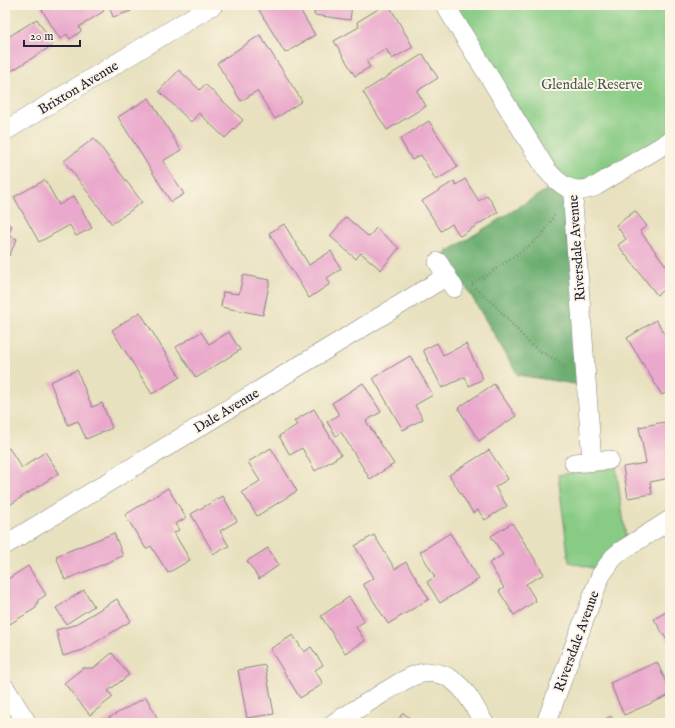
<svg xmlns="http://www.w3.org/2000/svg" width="675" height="728" viewBox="0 0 675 728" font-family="'IM FELL English',serif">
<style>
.green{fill:#87cb84;stroke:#547660}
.forest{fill:#6daf72;stroke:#486856}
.building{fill:#eaa9cc}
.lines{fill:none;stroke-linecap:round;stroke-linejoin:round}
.minor-casing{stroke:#85827d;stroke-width:20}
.path{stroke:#85827d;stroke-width:2.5;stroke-dasharray:1 3;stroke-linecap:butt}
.minor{stroke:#fff;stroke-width:19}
.labels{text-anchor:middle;stroke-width:4;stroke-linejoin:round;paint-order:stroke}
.park-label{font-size:14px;fill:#455d55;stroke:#fcf5e5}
.street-label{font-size:14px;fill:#22223b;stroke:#fcf5e5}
</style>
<rect width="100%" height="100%" fill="#fcf5e5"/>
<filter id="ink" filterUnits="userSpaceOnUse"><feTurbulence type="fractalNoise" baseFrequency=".025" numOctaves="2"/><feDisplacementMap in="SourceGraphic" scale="8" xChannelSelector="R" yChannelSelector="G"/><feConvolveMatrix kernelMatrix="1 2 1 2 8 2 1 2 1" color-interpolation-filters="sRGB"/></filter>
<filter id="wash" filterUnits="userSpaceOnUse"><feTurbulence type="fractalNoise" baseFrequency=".012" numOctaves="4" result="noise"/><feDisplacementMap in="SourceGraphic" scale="16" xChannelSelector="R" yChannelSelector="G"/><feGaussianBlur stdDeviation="0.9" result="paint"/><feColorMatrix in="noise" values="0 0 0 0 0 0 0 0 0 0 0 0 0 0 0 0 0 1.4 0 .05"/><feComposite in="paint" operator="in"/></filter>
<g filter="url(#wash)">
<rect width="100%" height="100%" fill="#e8e1bf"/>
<!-- green -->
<path class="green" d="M452 5H670V133L607 172 577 183 560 175Z
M616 467 626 538 596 569 569 562 558 475Z"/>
<!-- forest -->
<path class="forest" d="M551 187 560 193 565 201 581 385 518 375 465 285 461 287 442 255Z"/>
<g id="blocks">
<!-- building -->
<path class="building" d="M39 5H100L104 11 79 27 81 31 70 39 67 34 60 39Z
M109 5H129L131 11 113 17Z
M266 5H304L299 8 315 35 285 53 259 10Z
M315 5H352L350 20 314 15Z
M385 5H389L413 47 392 59 386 49 366 61 370 67 355 76 334 41 359 27 357 22Z
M37 19 53 45 5 75V39Z
M260 35 302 101 275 119 257 91 241 101 217 63Z
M423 54 438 78 417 91 426 106 387 130 363 92Z
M179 70 200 90 205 84 243 120 225 138 199 113 191 122 159 91Z
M149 98 181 150 163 161 184 194 171 202 118 117Z
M429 121 458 167 436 180 421 155 412 160 400 139Z
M94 138 142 202 112 224 64 161Z
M465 179 479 201 487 195 498 212 460 236 452 224 441 231 422 201 454 181 456 185Z
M45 180 59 205 74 196 92 228 76 236 70 225 39 242 14 197Z
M635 211 647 226 640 231 670 271V285L657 295 618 245 626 239 616 225Z
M346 217 369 237 376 228 399 248 381 270 361 253 356 259 330 236Z
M5 223 12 226 8 235 17 239 9 256 5 254Z
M284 224 309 265 331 251 341 269 327 278 330 284 309 298 269 233Z
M243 275 270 280 263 315 221 307 223 292 239 294Z
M140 312 180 377 152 394 112 330Z
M656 320 670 342V390L662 395 627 338Z
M201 332 209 344 229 332 240 350 196 378 176 347Z
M437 343 443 355 466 344 483 379 469 386 465 377 442 388 423 350Z
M410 356 433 395 415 405 423 419 403 430 373 378Z
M77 370 92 407 102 403 112 428 86 439 78 421 68 425 50 382Z
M363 383 381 412 366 421 394 464 370 479 341 432 336 436 327 422 339 415 332 403Z
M494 384 516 416 479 441 458 408Z
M314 409 341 455 315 471 302 448 290 455 279 436 297 425 294 421Z
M670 421V478L650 482 652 494 628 498 623 467 646 463 639 427Z
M9 448 22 468 45 452 59 473 5 508V451Z
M271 448 297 491 257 516 242 492 260 481 248 462Z
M489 450 508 479 495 487 507 506 485 520 478 510 473 513 449 475Z
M168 488 186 518 175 524 179 530 174 533 190 560 168 573 151 546 146 549 125 515Z
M223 496 237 521 220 531 229 546 214 554 191 514Z
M512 523 544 574 526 584 536 601 514 615 499 591 504 588 489 563 503 555 491 536Z
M114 533 123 556 65 580 56 556Z
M450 533 479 579 440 603 427 582 435 577 420 552Z
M374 535 395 569 406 562 429 599 388 624 363 584 374 578 355 546Z
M268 548 279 565 259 579 247 561Z
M28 566 46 595 38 600 36 608 8 625 5 620V581Z
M84 590 94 606 66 624 56 608Z
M349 597 365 621 356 627 365 641 345 653 321 616Z
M117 599 131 621 83 650 63 656 56 630 74 625Z
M668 611 670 615V645L654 619Z
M293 635 304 652 311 647 323 665 315 670 323 684 300 698 270 649Z
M112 653 129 675 108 691 113 697 90 715 64 683 83 668H94Z
M657 662 670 691V695L624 715 610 683Z
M265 665 274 714 247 718 238 670Z
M146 697 160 723H100Z
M403 713 417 723H396Z
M611 716 615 723H598Z"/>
</g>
</g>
<g filter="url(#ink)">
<use href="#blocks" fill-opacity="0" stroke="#85827d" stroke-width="1"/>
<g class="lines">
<defs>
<path id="minor" d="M445 5 546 169C560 186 574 196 596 186L670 141
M5 131 213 5
M575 190 573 207 574 217 592 461
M438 262 454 288
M574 463 609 460
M5 545 447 276
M5 688 27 723
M334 723C352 712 369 702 386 691 397 685 407 677 419 674 432 670 446 674 456 683 468 692 476 710 484 723
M546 723 595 590 601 575 613 558 621 551 670 520"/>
</defs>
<!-- minor casing -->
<use href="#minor" class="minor-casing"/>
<!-- path -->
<path class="path" d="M472 283 486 276 534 242 542 235 547 228 554 215
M472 285 492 302 531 345 540 351 560 362 566 369"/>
<!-- minor -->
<use href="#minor" class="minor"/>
</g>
</g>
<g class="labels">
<!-- park labels -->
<g class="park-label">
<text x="592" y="89">Glendale Reserve</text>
</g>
<!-- street labels -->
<g class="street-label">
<text transform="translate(78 87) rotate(-31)" y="5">Brixton Avenue</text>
<text transform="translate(576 248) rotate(-94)" y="5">Riversdale Avenue</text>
<text transform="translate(226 410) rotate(-31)" y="5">Dale Avenue</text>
<text transform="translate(576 641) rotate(-70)" y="5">Riversdale Avenue</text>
</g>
</g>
<!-- margin -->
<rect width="675" height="728" fill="none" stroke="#fcf5e5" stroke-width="20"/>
<!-- scale -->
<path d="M24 40v6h56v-6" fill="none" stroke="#22223b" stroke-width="2"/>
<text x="30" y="40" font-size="12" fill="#22223b" stroke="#fcf5e5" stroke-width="3" paint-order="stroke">20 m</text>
</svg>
